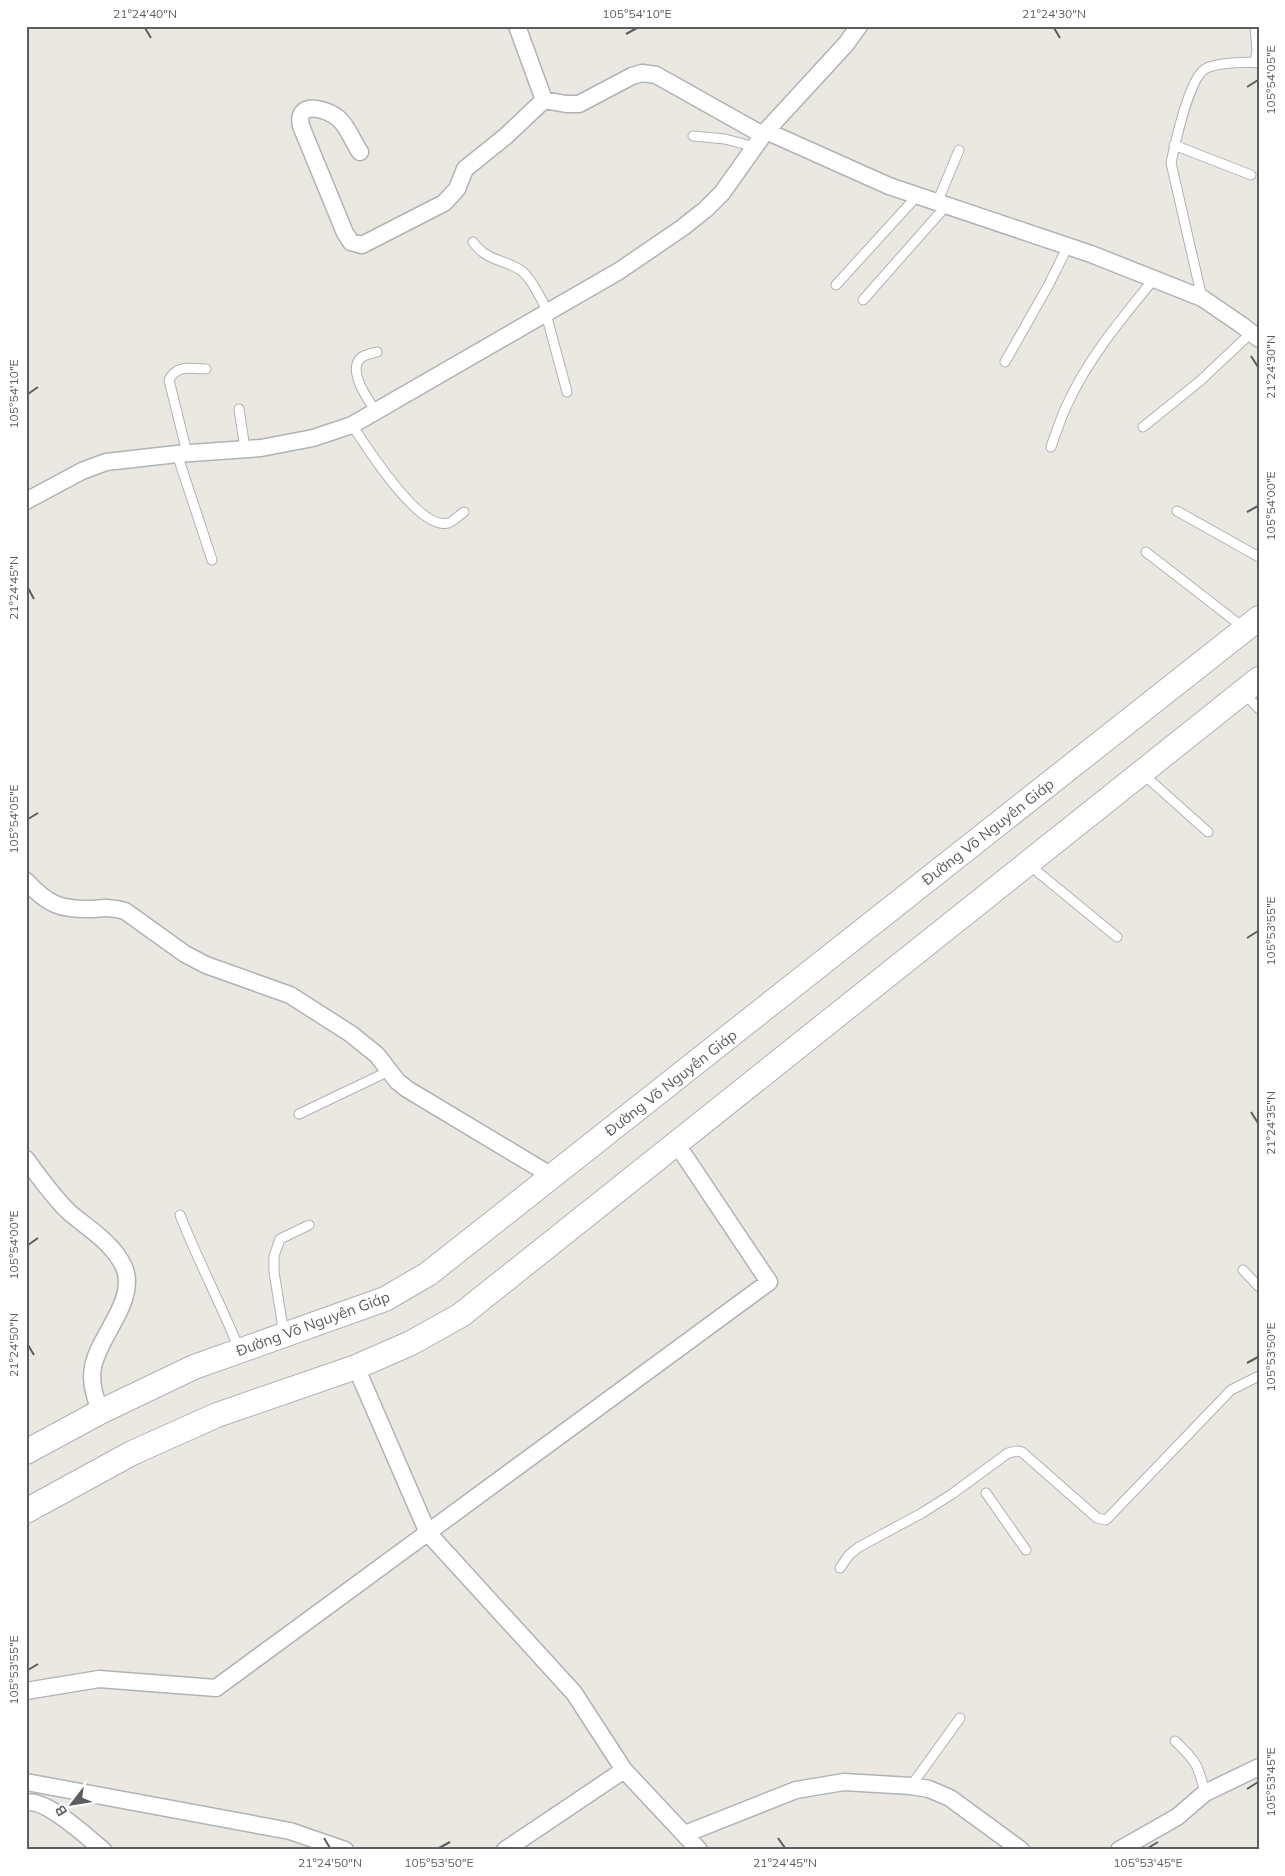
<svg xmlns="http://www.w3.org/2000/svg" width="1285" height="1876" viewBox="0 0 1285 1876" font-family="Mulish,sans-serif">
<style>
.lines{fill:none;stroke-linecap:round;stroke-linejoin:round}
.lane-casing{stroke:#afb3b6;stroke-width:11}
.street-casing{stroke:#afb3b6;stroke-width:19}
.secondary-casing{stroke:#aeb2b5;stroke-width:26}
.lane{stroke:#fff;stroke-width:9}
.street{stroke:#fff;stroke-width:16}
.secondary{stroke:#fff;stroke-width:24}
.ticks{fill:none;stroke:#5a5e61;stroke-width:2}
.labels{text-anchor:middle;stroke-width:4;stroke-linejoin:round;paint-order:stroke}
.street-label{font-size:15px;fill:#5a5e61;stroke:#fff}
.neatline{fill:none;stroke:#5a5e61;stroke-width:2}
.ticks-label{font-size:12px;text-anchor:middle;fill:#5a5e61}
</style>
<rect width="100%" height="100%" fill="#ebe8e2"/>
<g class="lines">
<defs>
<path id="lane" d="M1255 26 1257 51 1255 62
M693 136 725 139 755 147
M1174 145 1251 175
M937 203 959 150
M473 242C476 246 479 250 484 253 496 262 511 262 523 272 534 282 541 300 548 312
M836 285 917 196
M1202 298 1171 163C1175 144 1189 79 1205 69 1214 63 1248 61 1259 63
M863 300 946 206
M546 314 567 392
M1005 362 1048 286 1068 246
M239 409 245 449
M376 411C368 400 346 369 362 357 366 354 373 353 377 352
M352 425C366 446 419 531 448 523 453 522 459 515 464 512
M1143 427 1200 381 1251 333
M1051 447C1056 433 1060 420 1066 407 1087 360 1121 319 1154 279
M187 453 169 380C177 364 190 369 206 369
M177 454 212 560
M1177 511 1259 557
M1146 552 1244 628
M1244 693 1259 709
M1143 774 1208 832
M1028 864 1117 937
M299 1114 389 1071
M180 1215C198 1261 221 1304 240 1351
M1243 1270 1259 1287
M284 1334 274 1272V1256L280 1239 309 1225
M986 1493 1026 1550
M840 1568 849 1555 859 1547 922 1513 952 1494 1008 1453 1017 1451 1022 1452 1097 1518 1106 1520 1231 1390 1259 1376
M1175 1741C1196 1761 1198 1764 1205 1793
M911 1786 960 1718"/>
<path id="street" d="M517 26 544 100 566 104H579L632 76 642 73 656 75 763 135
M766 131 889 186 1091 254 1202 298 1243 326 1259 339
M360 152C353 142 348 127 339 119 327 108 295 100 301 126L345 233 351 242 362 245 444 203 457 189 465 169 506 136 544 100
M26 501 82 471 106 462 177 454 261 448 313 438 352 425 619 271 682 228 706 209 722 193 766 131 846 44 859 26
M26 881C48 905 61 910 93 909 104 908 114 907 125 911L185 954 206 965 290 995 351 1034 377 1055 397 1081 407 1089 552 1176
M26 1159C40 1178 53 1197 70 1213 89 1229 113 1243 124 1267 138 1300 99 1335 93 1367 90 1383 95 1396 100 1412
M356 1367 428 1533 574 1693 624 1770 699 1850
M26 1691 99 1679 216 1688 769 1282 676 1143
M26 1782 290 1831 345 1850
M26 1803C45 1797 88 1838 103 1850
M685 1834 796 1790 844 1782 911 1786 929 1789 950 1798 1021 1850
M505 1850 624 1770
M1119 1850 1177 1817 1205 1793 1259 1767"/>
<path id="secondary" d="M26 1452 100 1412 194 1367 385 1299 428 1274 1259 618
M26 1511 132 1453 217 1415 356 1367 411 1343 461 1315 1259 679"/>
</defs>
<!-- lane casing -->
<use href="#lane" class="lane-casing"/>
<!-- street casing -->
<use href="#street" class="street-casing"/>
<!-- secondary casing -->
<use href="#secondary" class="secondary-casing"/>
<!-- lane -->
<use href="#lane" class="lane"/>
<!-- street -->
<use href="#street" class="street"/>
<!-- secondary -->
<use href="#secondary" class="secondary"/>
</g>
<!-- ticks -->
<path class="ticks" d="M145 28 151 38M1054 28 1060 38M626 34 637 28M1247 87 1258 80M1251 356 1258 367M28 394 38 387M1247 512 1258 506M28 588 34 599M28 819 38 813M1247 938 1258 931M1251 1112 1258 1123M28 1245 38 1238M28 1345 34 1355M1247 1363 1258 1357M28 1670 38 1664M1247 1789 1258 1782M324 1838 330 1848M778 1838 785 1848M439 1848 450 1842M1148 1848 1158 1842"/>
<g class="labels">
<!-- street labels -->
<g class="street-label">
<text transform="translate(988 832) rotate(-38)" y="5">Đường Võ Nguyên Giáp</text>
<text transform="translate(671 1083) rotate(-38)" y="5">Đường Võ Nguyên Giáp</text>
<text transform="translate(313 1324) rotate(-20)" y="5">Đường Võ Nguyên Giáp</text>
</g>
</g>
<!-- border -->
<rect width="1285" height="1876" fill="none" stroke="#ffffff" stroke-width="55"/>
<!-- north arrow -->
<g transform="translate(72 1804) rotate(239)" stroke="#ffffff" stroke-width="4" paint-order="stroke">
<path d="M0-4L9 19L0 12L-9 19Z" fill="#5a5e61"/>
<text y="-8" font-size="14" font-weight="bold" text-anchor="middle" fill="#5a5e61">B</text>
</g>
<rect x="28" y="28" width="1230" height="1820" class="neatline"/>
<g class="ticks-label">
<text x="145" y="18">21°24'40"N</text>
<text x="637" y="18">105°54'10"E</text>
<text x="1054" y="18">21°24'30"N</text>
<text transform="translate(1271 80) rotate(-90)" y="4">105°54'05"E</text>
<text transform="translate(1271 367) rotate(-90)" y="4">21°24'30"N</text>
<text transform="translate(14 394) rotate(-90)" y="4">105°54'10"E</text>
<text transform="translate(1271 506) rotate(-90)" y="4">105°54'00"E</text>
<text transform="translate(14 588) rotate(-90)" y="4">21°24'45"N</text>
<text transform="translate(14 819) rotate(-90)" y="4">105°54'05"E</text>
<text transform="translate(1271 931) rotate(-90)" y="4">105°53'55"E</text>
<text transform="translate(1271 1123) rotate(-90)" y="4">21°24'35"N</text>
<text transform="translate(14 1245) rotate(-90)" y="4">105°54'00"E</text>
<text transform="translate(14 1345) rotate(-90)" y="4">21°24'50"N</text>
<text transform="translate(1271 1357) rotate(-90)" y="4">105°53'50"E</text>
<text transform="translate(14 1670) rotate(-90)" y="4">105°53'55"E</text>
<text transform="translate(1271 1782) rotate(-90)" y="4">105°53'45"E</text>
<text x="330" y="1867">21°24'50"N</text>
<text x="439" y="1867">105°53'50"E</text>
<text x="785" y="1867">21°24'45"N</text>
<text x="1148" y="1867">105°53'45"E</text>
</g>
</svg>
